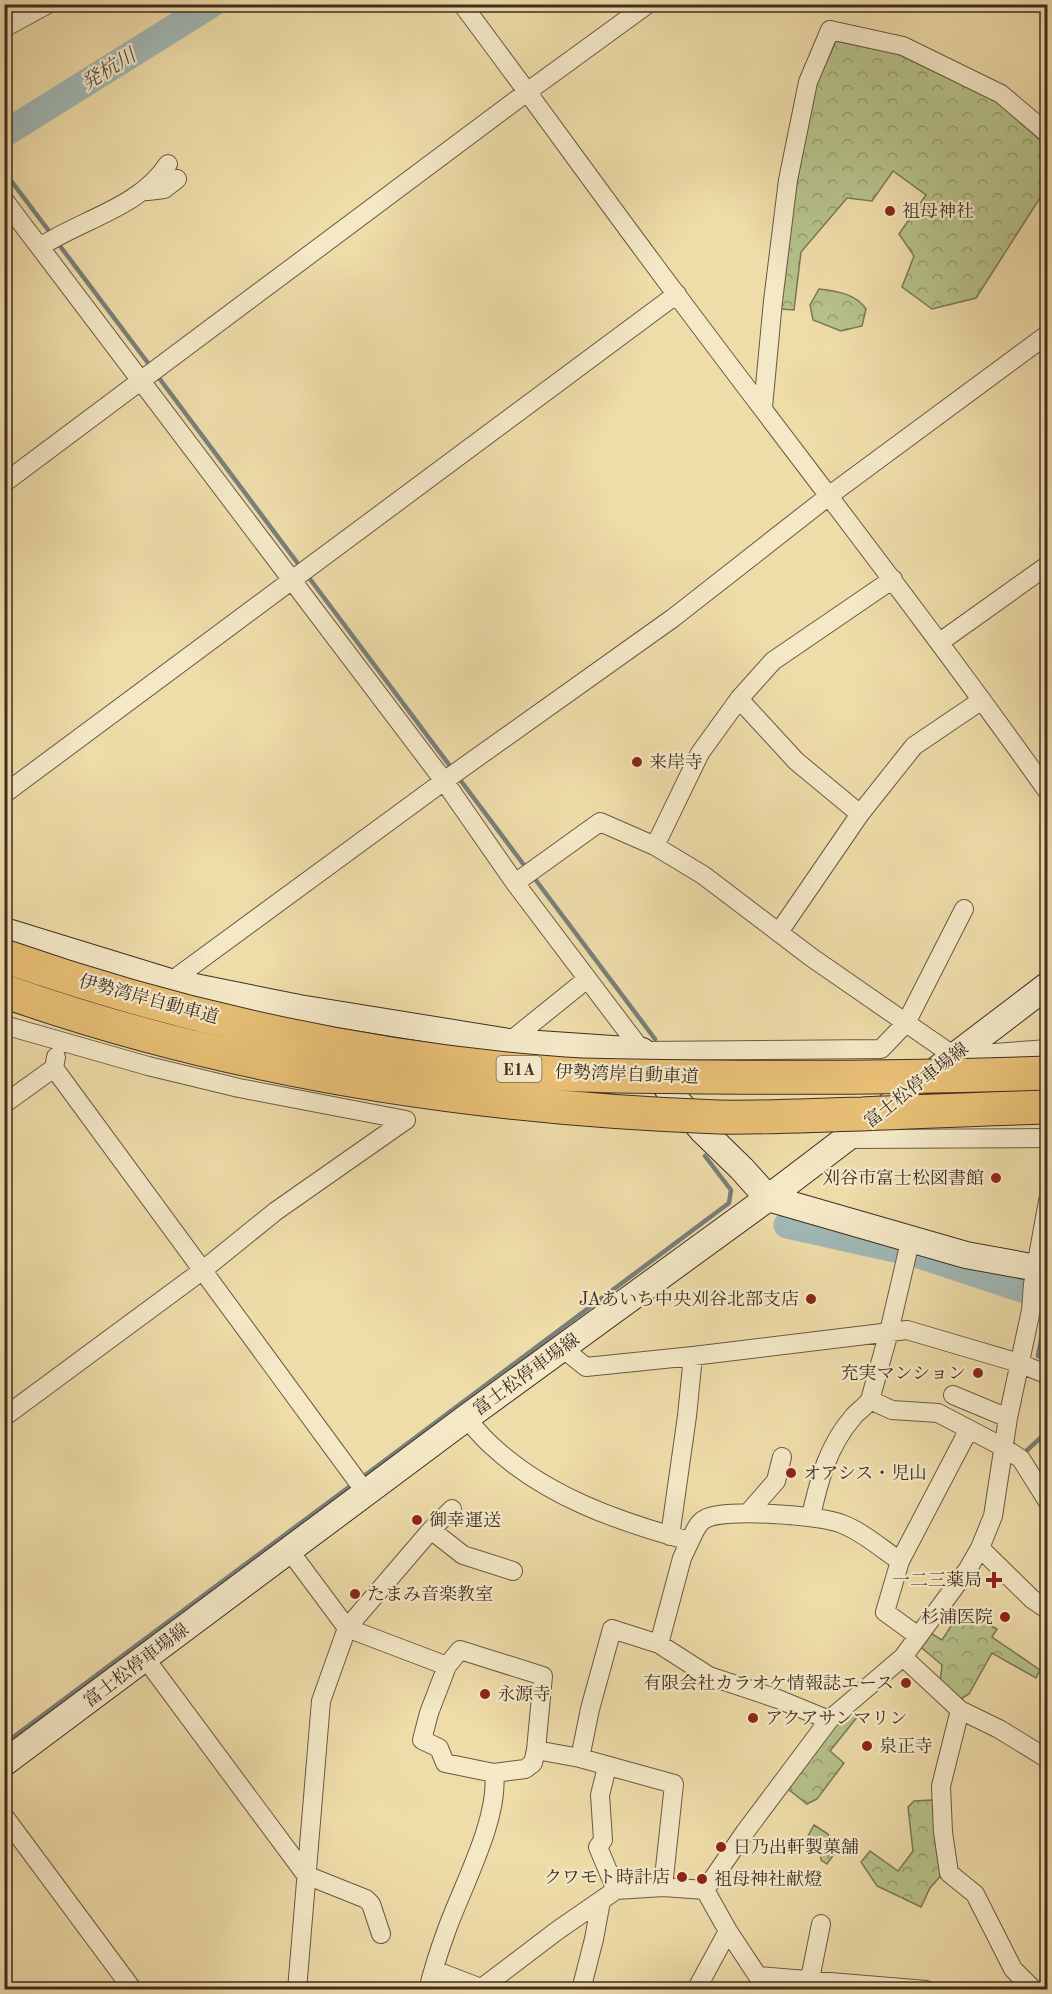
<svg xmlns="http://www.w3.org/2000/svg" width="1052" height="1994" viewBox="0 0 1052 1994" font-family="'Old Standard TT','Noto Serif JP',serif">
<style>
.forest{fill:url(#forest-crowns);stroke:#7a7756;stroke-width:1.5}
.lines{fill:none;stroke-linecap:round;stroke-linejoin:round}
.stream{stroke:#79807b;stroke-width:4.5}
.river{stroke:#a0b8b5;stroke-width:27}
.street-casing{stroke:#6a5944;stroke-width:20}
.secondary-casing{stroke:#3e2d23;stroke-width:28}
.street{stroke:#f4e8c7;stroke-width:18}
.secondary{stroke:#f4e8c7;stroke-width:26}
.highway-bridge-casing{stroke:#3e2d23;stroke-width:35;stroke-linecap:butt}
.highway-bridge{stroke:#e7be74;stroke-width:33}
.poi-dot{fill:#8f2418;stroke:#f4e8c7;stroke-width:2}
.labels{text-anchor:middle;stroke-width:4.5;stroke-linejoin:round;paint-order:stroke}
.shield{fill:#f4e8c7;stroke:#756554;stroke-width:1.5}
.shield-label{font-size:16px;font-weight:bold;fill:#3e2d23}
.poi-label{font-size:18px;fill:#3e2d23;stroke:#f4e8c7;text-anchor:start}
.street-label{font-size:18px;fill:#3e2d23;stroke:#f4e8c7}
.water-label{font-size:20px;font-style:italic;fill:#565048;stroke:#f4e8c7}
</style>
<defs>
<pattern id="forest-crowns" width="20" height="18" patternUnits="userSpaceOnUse" patternTransform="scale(1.5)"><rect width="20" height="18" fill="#b6c18a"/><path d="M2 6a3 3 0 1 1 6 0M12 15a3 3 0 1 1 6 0" fill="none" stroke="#959d70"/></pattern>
</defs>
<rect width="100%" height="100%" fill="#eedca9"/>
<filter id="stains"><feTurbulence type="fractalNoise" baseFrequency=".00333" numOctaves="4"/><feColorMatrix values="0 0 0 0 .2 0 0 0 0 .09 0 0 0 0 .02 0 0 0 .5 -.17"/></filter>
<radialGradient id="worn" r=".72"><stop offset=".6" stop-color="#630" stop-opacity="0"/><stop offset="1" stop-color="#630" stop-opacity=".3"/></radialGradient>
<!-- forest -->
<path class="forest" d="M836 41 898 54 996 101 1047 146V187L976 298 932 309 902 287 914 256 899 234 926 195 893 171 872 201 847 198 801 252 794 310 781 309 796 186 816 85Z
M819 289C837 291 856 294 866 309L862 326 841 331 813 320 810 305Z
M962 1609 997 1629 992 1637 1040 1670 1036 1678 992 1653 969 1694 959 1700 940 1683 942 1665 917 1644 927 1631 942 1640Z
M850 1708 858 1716 830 1751 844 1763 817 1799 807 1804 784 1786Z
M931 1800 937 1804 944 1872 930 1888 921 1907 877 1886 861 1862 870 1851 898 1871 913 1851 908 1807 914 1801Z
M814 1825 828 1834 834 1854 827 1864 821 1860 820 1844 808 1836Z"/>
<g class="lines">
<!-- stream -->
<path class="stream" d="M12 182 52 235
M57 242 151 367
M156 374 302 569
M307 575 453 770
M458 777 527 869
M532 875 655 1039
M1048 1301 1038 1356 1048 1361
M1024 1453 1048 1431
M360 1479 729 1203 731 1190 705 1156
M4 1744 353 1484"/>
<!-- river -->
<path class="river" d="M4 134 212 4
M787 1225 913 1253 1028 1291 1048 1285"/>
<defs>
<path id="street" d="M462 4C534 100 604 198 676 294 800 460 928 623 1048 792
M4 28 48 4
M148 191 164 189 177 179
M4 200 444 781 515 883 642 1051 881 1049 906 1023 964 909
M40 247C82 219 139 208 168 164
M763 407 773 301 788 180 808 82 830 30 903 46 1001 94 1048 134
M4 483 527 92 648 4
M940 642 1048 565
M739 699 796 761 860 814
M4 794 677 294
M655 846 700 753 739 699 773 661 893 579
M515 883 600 822 655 846 703 875 811 957 954 1056 1048 1049
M779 932 860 814 914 746 982 700
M170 982 444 781 673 618 830 495 1048 334
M4 1025 148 1066 239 1088 406 1120
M509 1042 587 979
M54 1068 366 1493
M4 1104 54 1068 56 1057
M847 1139 1048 1138
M561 1347 586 1367 693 1356 907 1330 1019 1363 1048 1375
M953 1395 1008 1418
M870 1400 892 1410 938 1413 1003 1447 1021 1459 1048 1502
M4 1417 203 1270 276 1211 406 1120
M466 1418C474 1427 482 1437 491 1445 545 1496 619 1522 690 1541L682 1558 659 1644
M748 1513 776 1481 782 1457
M811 1516C819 1480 828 1446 853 1417 858 1411 865 1407 870 1400L889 1332 909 1246 913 1240
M431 1530 463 1555 513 1571
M670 1536 687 1416 693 1356
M690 1541C694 1533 697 1523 705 1519 723 1508 822 1515 842 1524 863 1532 882 1549 900 1561
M980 1548 1032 1599 1048 1610
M289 1550 347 1628 321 1701 297 1990
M918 1636 885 1612 900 1561 968 1431
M903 1657 960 1710 999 1729 1048 1759
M145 1658 306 1875 366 1899 371 1904 381 1934
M447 1666 347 1628 431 1530 452 1509
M960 1710 941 1786 943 1832 949 1873 975 1894 1013 1969 1034 1990
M580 1758 674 1784 663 1887
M607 1767 600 1795 603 1840 598 1847 616 1890
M494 1773 445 1763 439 1748 422 1740 429 1713 447 1666 460 1650 543 1676 536 1750
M4 1816 133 1990
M434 1970 481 1988
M760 1976 926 1990
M810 1979 821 1924
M428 1990C433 1970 439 1951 446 1932 461 1889 500 1818 494 1773L525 1769 533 1763 536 1750 580 1758 590 1709 612 1629 659 1644 709 1676 778 1699 829 1720
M479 1990 558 1930 616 1890 663 1887 705 1890
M581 1990 594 1939 601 1901
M696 1990 728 1931
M767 1990 728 1931 705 1890 745 1832 829 1720 903 1657 968 1569 980 1548 993 1516 1008 1418 1031 1310 1033 1284 1048 1201"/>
<path id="secondary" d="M4 931 170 982 299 1008 509 1042 642 1051 672 1095 703 1131 742 1169 768 1198 966 1255 1048 1270
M4 1763 466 1418 768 1198 1048 985"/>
</defs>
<!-- street casing -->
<use href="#street" class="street-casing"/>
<!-- secondary casing -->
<use href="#secondary" class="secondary-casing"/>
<!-- street -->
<use href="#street" class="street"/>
<!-- secondary -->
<use href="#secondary" class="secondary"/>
<defs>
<path id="highway-bridge" d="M4 956C184 1019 375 1060 564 1074 613 1077 664 1076 713 1077 825 1078 936 1077 1048 1073
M4 991C233 1072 477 1108 718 1117 766 1118 814 1115 862 1114 924 1111 986 1109 1048 1107"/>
</defs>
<!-- highway-bridge casing -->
<use href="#highway-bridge" class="highway-bridge-casing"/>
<!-- highway-bridge -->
<use href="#highway-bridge" class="highway-bridge"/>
</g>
<!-- markers -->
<g class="poi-dot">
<circle cx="890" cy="211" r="6"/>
<circle cx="637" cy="762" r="6"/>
<circle cx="996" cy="1178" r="6"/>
<circle cx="811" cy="1299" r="6"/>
<circle cx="978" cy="1373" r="6"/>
<circle cx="791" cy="1473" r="6"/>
<circle cx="417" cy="1520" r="6"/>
<path d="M991 1571h6v6h6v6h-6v6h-6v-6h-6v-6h6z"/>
<circle cx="355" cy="1594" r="6"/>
<circle cx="1005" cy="1617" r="6"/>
<circle cx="906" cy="1683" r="6"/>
<circle cx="485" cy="1694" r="6"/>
<circle cx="753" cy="1718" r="6"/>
<circle cx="867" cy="1746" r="6"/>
<circle cx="721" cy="1847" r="6"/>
<circle cx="682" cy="1877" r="6"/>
<circle cx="702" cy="1879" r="6"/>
</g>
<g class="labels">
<!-- shield labels -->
<rect class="shield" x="496.5" y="1056" width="45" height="26" rx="4.5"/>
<g class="shield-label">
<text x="519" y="1075">E1A</text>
</g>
<!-- poi labels -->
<g class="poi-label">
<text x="902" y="217">祖母神社</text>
<text x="649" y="768">来岸寺</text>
<text x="984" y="1184" text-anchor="end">刈谷市富士松図書館</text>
<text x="799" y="1305" text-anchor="end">JAあいち中央刈谷北部支店</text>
<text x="966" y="1379" text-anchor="end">充実マンション</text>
<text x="803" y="1479">オアシス・児山</text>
<text x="429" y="1526">御幸運送</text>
<text x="982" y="1586" text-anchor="end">一二三薬局</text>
<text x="367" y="1600">たまみ音楽教室</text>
<text x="993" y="1623" text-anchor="end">杉浦医院</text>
<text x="894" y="1689" text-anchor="end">有限会社カラオケ情報誌エース</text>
<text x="497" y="1700">永源寺</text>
<text x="765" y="1724">アクアサンマリン</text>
<text x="879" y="1752">泉正寺</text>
<text x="733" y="1853">日乃出軒製菓舗</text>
<text x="670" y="1883" text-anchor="end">クワモト時計店</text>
<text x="714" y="1885">祖母神社献燈</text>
</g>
<!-- street labels -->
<g class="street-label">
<text transform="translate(149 999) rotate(15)" y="6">伊勢湾岸自動車道</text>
<text transform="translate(627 1074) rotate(2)" y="6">伊勢湾岸自動車道</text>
<text transform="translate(916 1085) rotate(-38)" y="6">富士松停車場線</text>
<text transform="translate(526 1374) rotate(-36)" y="6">富士松停車場線</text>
<text transform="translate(136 1665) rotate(-37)" y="6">富士松停車場線</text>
</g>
<!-- water labels -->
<g class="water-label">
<text transform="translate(108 69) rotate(-32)" y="7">発杭川</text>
</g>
</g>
<!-- margin -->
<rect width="1052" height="1994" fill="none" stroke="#eedca9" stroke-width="24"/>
<rect x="6" y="6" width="1040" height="1982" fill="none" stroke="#3e2d23" stroke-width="3"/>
<rect x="12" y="12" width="1028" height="1970" fill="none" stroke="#3e2d23" stroke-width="1.5"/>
<rect width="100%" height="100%" filter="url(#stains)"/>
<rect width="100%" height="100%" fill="url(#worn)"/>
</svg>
